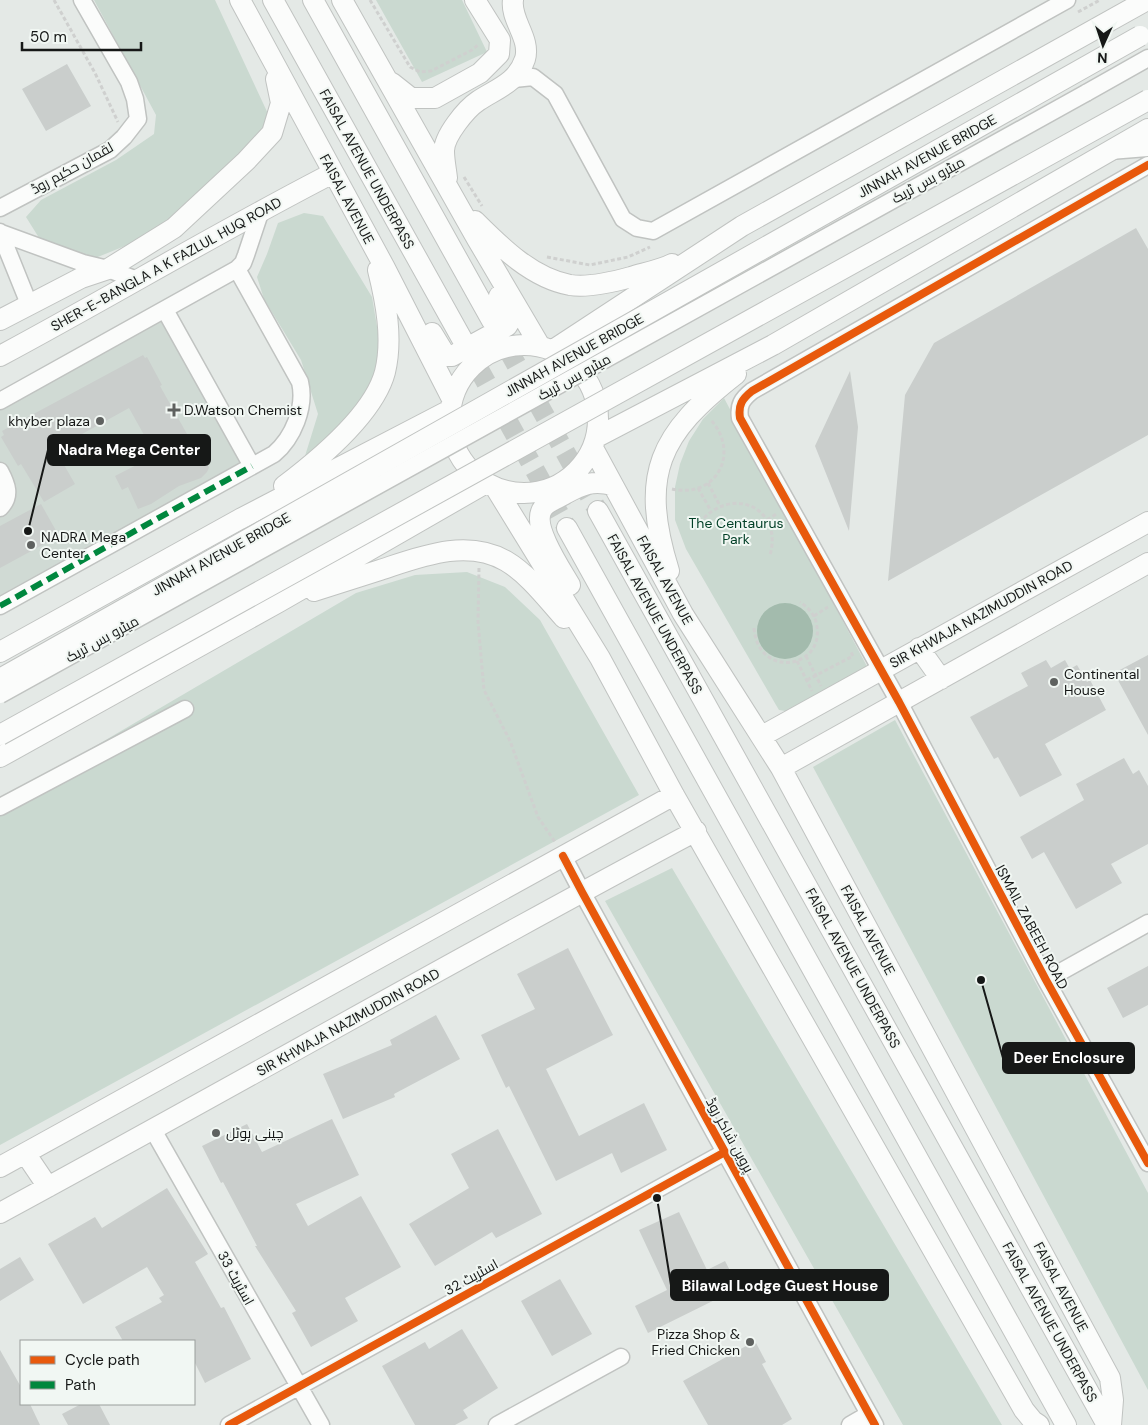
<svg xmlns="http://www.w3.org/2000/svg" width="1148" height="1425" viewBox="0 0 1148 1425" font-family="'DM Sans',Cairo,sans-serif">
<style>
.built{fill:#d0dad4}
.green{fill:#cad9d0}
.water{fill:#a3bbad}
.building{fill:#cacecc}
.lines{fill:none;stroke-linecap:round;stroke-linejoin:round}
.major-tunnel{stroke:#c5cac7;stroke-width:20;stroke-dasharray:20 10;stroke-linecap:butt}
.minor-casing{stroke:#c0c3c1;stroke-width:19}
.major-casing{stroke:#c0c3c1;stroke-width:22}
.path{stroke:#cfd0cf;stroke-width:3;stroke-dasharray:4 2.5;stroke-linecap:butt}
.minor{stroke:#fbfcfb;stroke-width:16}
.major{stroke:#fbfcfb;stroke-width:20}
.minor-bridge-casing{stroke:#c0c3c1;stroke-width:19;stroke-linecap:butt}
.major-bridge-casing{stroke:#c0c3c1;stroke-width:22;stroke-linecap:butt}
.minor-bridge{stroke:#fbfcfb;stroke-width:16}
.major-bridge{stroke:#fbfcfb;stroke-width:20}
.quiet{stroke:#00873e;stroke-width:6;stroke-dasharray:12 6;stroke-linecap:butt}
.cycleway-casing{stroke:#f1f7f3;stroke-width:11}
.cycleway{stroke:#e8590c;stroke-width:8}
.poi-dot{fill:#5e615f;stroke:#f1f7f3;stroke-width:2}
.labels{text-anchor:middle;stroke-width:4;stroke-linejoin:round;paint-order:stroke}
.street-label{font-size:14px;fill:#161817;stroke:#f1f7f3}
.poi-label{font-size:14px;fill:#161817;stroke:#f1f7f3;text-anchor:start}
.park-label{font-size:14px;fill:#013f26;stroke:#f1f7f3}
.leader{fill:none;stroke:#161817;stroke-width:2}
.callout-dot{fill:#161817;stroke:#f1f7f3;stroke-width:2}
.callout{fill:#161817;stroke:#161817;stroke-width:2}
.callout-label{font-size:15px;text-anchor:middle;font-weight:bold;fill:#fff}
</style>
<rect width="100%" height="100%" fill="#e4e9e6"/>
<!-- built -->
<path class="built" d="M165 310 252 466 0 606V401Z"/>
<!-- green -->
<path class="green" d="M94 0H215L270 118 237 161 152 235 83 263 46 249 26 217 41 200 116 160 154 134 156 115Z
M376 0H462L487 52 422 82Z
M304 213 323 216 372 297 383 362 353 421 305 456 318 414 301 360 264 299 257 277 267 254 278 223Z
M724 398 870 672 792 712 779 710 776 705 686 549 675 520V487L680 464 689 441 703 419Z
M467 572 505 587 540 620 639 795 0 1145V802L356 593 415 575Z
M895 720 1148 1193V1390L813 767Z
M672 868 1002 1425H903L605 901Z"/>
<!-- water -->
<path class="water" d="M757 631a28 28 0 1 1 56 0a28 28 0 1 1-56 0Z"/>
<!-- building -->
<path class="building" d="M67 64 91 106 46 131 22 89Z
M1136 228 1148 249V435L888 581 905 395 934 343Z
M143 355 145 358 147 357 162 385 160 386 187 434 191 435 199 452 207 462 209 468 207 472 201 478 179 486 151 504 138 509 128 487 122 490 115 476 152 457 150 453 153 451 129 408 55 449 75 484 44 502 21 464 18 466 1 437 4 435 2 431Z
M850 371 858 427 849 531 815 446Z
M41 504 59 536 0 568V526Z
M1148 655V735L1114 673Z
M1046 660 1051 668 1065 660 1070 669 1077 665 1087 682 1090 680 1106 710 1045 744 1062 775 1020 797 998 757 994 759 970 717 1028 686 1021 673Z
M1124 758 1133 774 1139 770 1148 786V844L1111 864 1122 883 1076 909 1044 852 1032 859 1020 837 1084 800 1076 784Z
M568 948 613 1035 546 1069 579 1136 644 1103 667 1150 621 1173 612 1153 556 1181 509 1086 506 1088 481 1035 535 1009 517 974Z
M1148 966V1005L1123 1018 1107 988Z
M436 1015 460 1059 394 1094 395 1097 343 1119 323 1074 392 1045 390 1040Z
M332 1119 359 1175 296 1204 308 1226 361 1196 401 1267 345 1298 358 1321 311 1347 292 1313 296 1311 255 1246H257L223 1182 221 1183 202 1146 247 1124 262 1152Z
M498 1129 542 1214 496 1238 492 1232 435 1266 409 1224 469 1188 451 1154Z
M167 1188 208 1254 195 1262 221 1308 224 1307 251 1359 205 1383 194 1361V1341H123L115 1327 162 1302 159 1298 164 1295 147 1267 83 1304 48 1244 95 1217 102 1228Z
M679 1212 707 1270 725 1261 739 1288 648 1333 635 1306 667 1290 639 1230Z
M20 1257 34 1280 0 1301V1269Z
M560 1279 592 1334 552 1356 521 1301Z
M462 1329 498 1388 463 1410 468 1418 455 1425H415L382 1366 425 1342 429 1349Z
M755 1341 766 1362 762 1364 792 1419 782 1425H708L683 1381Z
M0 1350 21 1387V1404H30L40 1425H0Z
M81 1404H99L110 1425H68L62 1414Z"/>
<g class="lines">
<!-- major-tunnel -->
<path class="major-tunnel" d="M492 321 598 511
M462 339 567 528"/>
<defs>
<path id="minor" d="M514 79 533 77 555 94 623 219 637 228 653 231 1067 0
M1086 93 1148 58
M1110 151 1148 148
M1148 165 752 391C742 399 738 405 740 418L899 702 1046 980 1148 1163
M0 208 110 150 124 137 138 119 135 99 129 82 82 0
M0 232 29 304
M1 233 83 263 108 269 137 280
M165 310 252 466
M0 401 237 269 243 263 246 255 261 210
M0 471C7 484 12 496 0 508
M0 606 274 454C293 438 306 407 300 382L237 269
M0 807 185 709
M563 856 582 892 875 1425
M1046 980 1148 923
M153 1130 321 1425
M229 1425 725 1152
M497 1425 621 1357
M850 1425 869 1414"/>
<path id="major" d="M240 0 385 268 452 399
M273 0 462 339
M313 0 492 321
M342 0 477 239 540 346
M392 83 411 98H435L480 73 499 54 500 40 475 0
M447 178C446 169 444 160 444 151 444 136 466 109 478 101 496 89 517 83 525 59 531 38 510 20 513 0
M475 221C501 247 532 278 570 285 589 288 613 282 631 277 644 273 660 270 672 264
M0 320 81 278 108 269 174 228 246 161 272 133 281 103 276 79
M432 333 446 356H452L507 326 510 321 499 296
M450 419a74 74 0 1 1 148 0a74 74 0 1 1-148 0Z
M553 350 742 226 1147 0
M0 356C112 296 220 231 333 173
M597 437 773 345 1148 129
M593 448 683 614 781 768 1110 1378 1113 1400 1111 1425
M284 486C317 461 374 414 385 372 393 339 386 302 378 270
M495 487 600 658 674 795 1024 1410 1033 1421 1039 1425
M598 511 1107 1425
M567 528 1066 1425
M669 571C639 474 659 434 736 374
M570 585C561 569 530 525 543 508 547 502 559 498 565 494 583 484 593 480 613 485
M314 591C336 584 358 577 380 570 420 557 466 538 506 561 528 574 547 599 564 618
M919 648 941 679
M0 652 240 519 450 410
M762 736 1148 522
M0 757 279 602 486 483
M781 768 1148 563
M25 1153 48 1187
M0 1167 674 795
M0 1213C233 1087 462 955 696 831"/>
</defs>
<!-- minor casing -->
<use href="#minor" class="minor-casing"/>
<!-- major casing -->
<use href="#major" class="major-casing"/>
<!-- path -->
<path class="path" d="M54 0 95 73 118 122
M370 0 410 67 420 72 431 71 472 50 478 45
M1078 12 1100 0
M464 177 482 206
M547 257 590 265 628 257 650 247
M708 483 720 506
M698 488 711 511
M672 489C717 499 741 452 710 419
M704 518C736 486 783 510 770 555
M767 520 778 513
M479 568 478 622 484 690 510 741 538 817 555 842
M814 616 828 607
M754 628C758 679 823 669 817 627 816 616 809 608 800 602
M806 656 821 686
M797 661 812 691
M807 680 853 656 851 652"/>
<!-- minor -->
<use href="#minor" class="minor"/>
<!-- major -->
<use href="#major" class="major"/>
<defs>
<path id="minor-bridge" d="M0 695 1086 93"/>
<path id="major-bridge" d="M0 679 1140 36
M0 735 1148 100"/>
</defs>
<!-- minor-bridge casing -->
<use href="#minor-bridge" class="minor-bridge-casing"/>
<!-- major-bridge casing -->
<use href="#major-bridge" class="major-bridge-casing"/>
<!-- minor-bridge -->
<use href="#minor-bridge" class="minor-bridge"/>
<!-- major-bridge -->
<use href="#major-bridge" class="major-bridge"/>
<!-- quiet -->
<path class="quiet" d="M0 606 252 466"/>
<defs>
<path id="cycleway" d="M1148 165 752 391C742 399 738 405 740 418L899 702 1046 980 1148 1163
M563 856 582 892 875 1425
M229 1425 725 1152"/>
</defs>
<!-- cycleway casing -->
<use href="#cycleway" class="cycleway-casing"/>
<!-- cycleway -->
<use href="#cycleway" class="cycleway"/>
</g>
<!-- markers -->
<g class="poi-dot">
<path d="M171.5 402.5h5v5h5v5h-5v5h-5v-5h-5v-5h5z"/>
<circle cx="100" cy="421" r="5"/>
<circle cx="31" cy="545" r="5"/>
<circle cx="1054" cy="682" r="5"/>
<circle cx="216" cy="1133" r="5"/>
<circle cx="750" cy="1342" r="5"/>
</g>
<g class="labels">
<!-- street labels -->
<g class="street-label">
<text transform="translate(927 156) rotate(-29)" y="5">JINNAH AVENUE BRIDGE</text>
<text transform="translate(72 168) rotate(-29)" y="5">لقمان حکیم روڈ</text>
<text transform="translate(367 169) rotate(61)" y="5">FAISAL AVENUE UNDERPASS</text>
<text transform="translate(928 180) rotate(-29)" y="5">میٹرو بس ٹریک</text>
<text transform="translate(347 199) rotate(62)" y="5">FAISAL AVENUE</text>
<text transform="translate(166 264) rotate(-29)" y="5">SHER-E-BANGLA A K FAZLUL HUQ ROAD</text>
<text transform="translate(574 355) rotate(-29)" y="5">JINNAH AVENUE BRIDGE</text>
<text transform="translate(574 377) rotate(-29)" y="5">میٹرو بس ٹریک</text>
<text transform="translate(221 554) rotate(-29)" y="5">JINNAH AVENUE BRIDGE</text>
<text transform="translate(665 580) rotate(61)" y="5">FAISAL AVENUE</text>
<text transform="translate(655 614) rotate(61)" y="5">FAISAL AVENUE UNDERPASS</text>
<text transform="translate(981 614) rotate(-29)" y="5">SIR KHWAJA NAZIMUDDIN ROAD</text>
<text transform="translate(102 639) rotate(-29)" y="5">میٹرو بس ٹریک</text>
<text transform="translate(1032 927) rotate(62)" y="5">ISMAIL ZABEEH ROAD</text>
<text transform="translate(868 930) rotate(62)" y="5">FAISAL AVENUE</text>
<text transform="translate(853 968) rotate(61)" y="5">FAISAL AVENUE UNDERPASS</text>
<text transform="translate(348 1022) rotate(-29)" y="5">SIR KHWAJA NAZIMUDDIN ROAD</text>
<text transform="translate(730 1135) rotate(61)" y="5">پروین شاکر روڈ</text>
<text transform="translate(471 1277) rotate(-29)" y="5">اسٹریٹ 32</text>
<text transform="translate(236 1278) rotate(61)" y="5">اسٹریٹ 33</text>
<text transform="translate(1061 1287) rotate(62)" y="5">FAISAL AVENUE</text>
<text transform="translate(1050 1322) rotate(61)" y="5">FAISAL AVENUE UNDERPASS</text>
</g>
<!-- poi labels -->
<g class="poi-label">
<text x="184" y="415">D.Watson Chemist</text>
<text x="90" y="426" text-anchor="end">khyber plaza</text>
<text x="41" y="542">NADRA Mega<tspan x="41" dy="16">Center</tspan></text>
<text x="1064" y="679">Continental<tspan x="1064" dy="16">House</tspan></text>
<text x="226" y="1138">چینی ہوٹل</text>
<text x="740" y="1339" text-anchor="end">Pizza Shop &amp;<tspan x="740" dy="16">Fried Chicken</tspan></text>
</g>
<!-- park labels -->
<g class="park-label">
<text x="736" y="528">The Centaurus<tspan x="736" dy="16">Park</tspan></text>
</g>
</g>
<!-- callouts -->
<path class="leader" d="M28 531L48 450M981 980L1003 1058M657 1198L671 1285"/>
<g class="callout-dot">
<circle cx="28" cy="531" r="5"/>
<circle cx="981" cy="980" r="5"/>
<circle cx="657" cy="1198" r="5"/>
</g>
<g class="callout">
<rect x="48" y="435" width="162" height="30" rx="5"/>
<rect x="1003" y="1043" width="131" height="30" rx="5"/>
<rect x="671" y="1270" width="217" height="30" rx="5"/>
</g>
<g class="callout-label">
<text x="129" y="455">Nadra Mega Center</text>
<text x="1069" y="1063">Deer Enclosure</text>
<text x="780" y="1291">Bilawal Lodge Guest House</text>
</g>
<!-- legend -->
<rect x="20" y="1340" width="175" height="65" fill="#f1f7f3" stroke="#999e9b"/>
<rect x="30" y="1356" width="25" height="8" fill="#e8590c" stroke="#999e9b"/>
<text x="65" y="1365" font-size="15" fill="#161817">Cycle path</text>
<rect x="30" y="1381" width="25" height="8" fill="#00873e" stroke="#999e9b"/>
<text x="65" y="1390" font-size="15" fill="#161817">Path</text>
<!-- north arrow -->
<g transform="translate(1103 45) rotate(183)" stroke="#f1f7f3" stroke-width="4" paint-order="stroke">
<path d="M0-4L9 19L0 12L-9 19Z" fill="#161817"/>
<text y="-8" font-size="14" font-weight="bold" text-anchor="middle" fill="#161817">N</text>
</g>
<!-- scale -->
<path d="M22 42v8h119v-8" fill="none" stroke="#161817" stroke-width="2.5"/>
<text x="30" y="42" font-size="15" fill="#161817" stroke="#f1f7f3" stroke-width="4" paint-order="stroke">50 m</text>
</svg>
